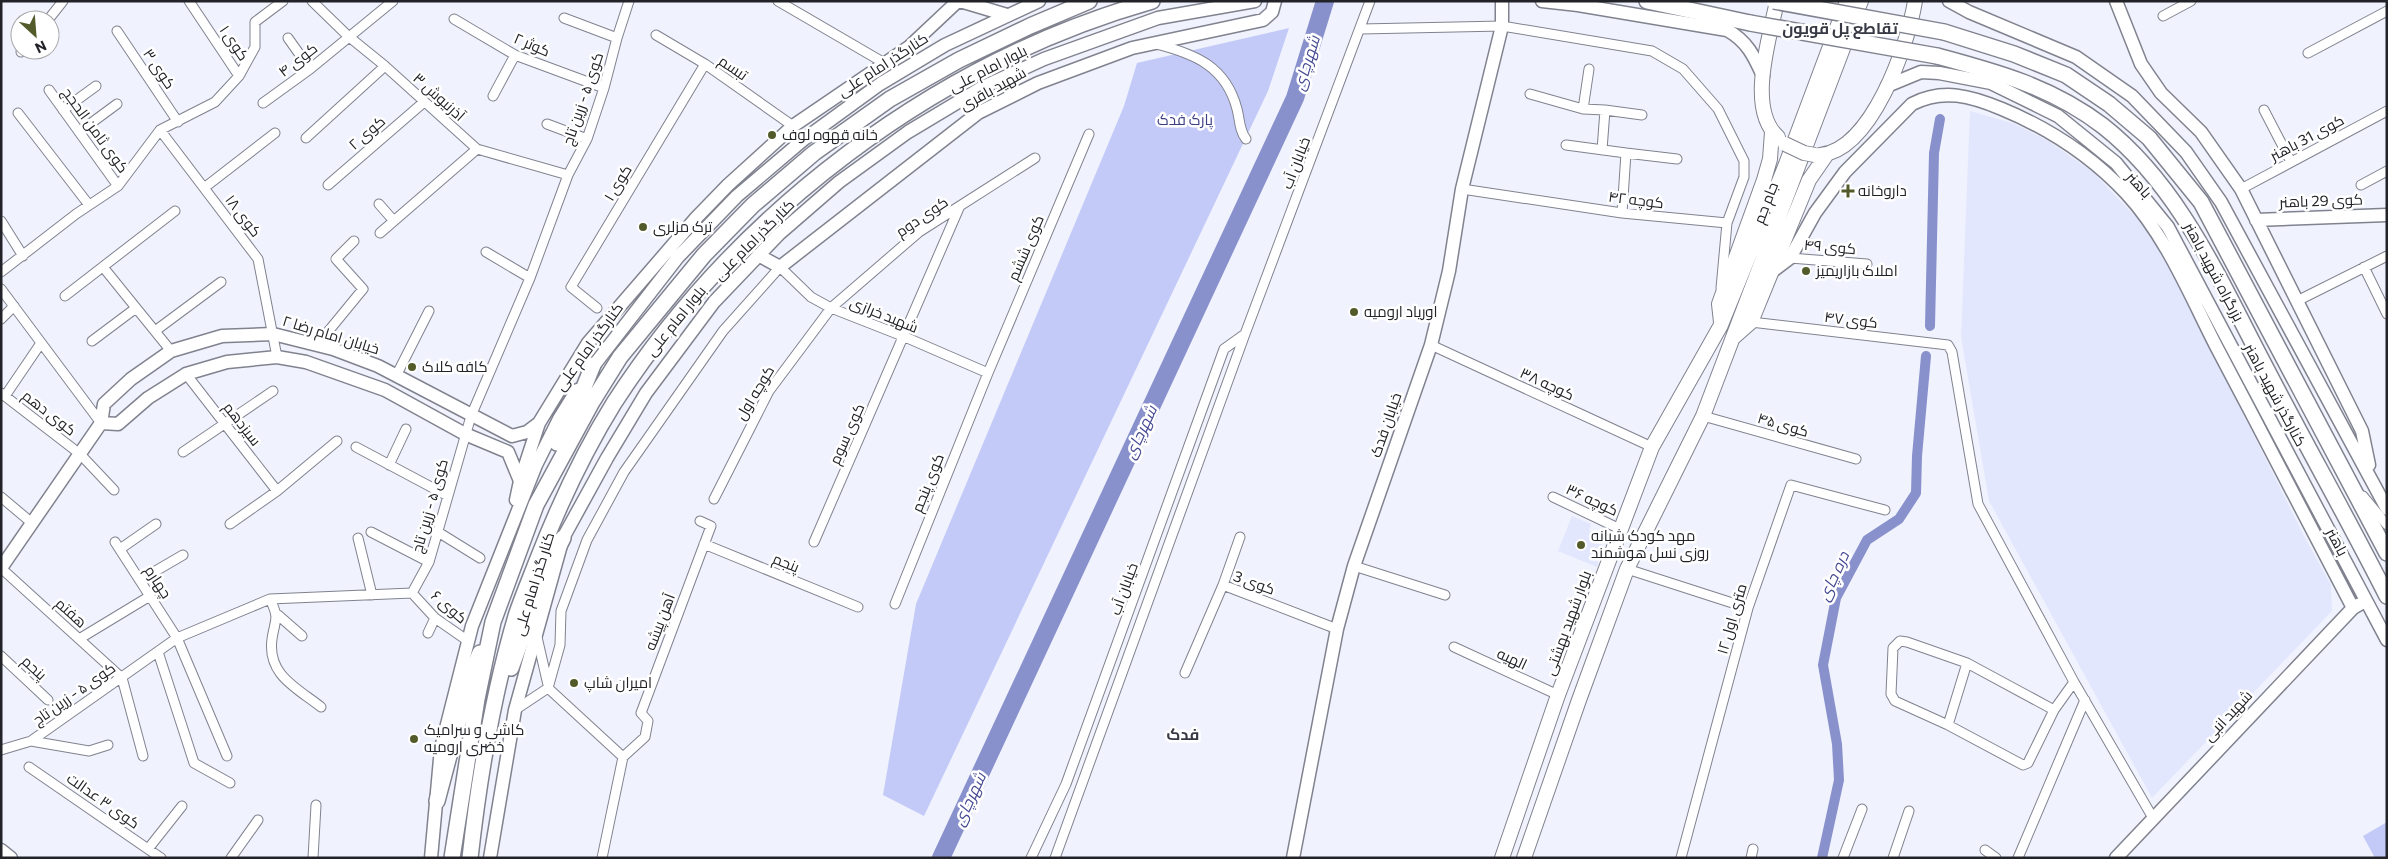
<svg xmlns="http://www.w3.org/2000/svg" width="2388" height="859" viewBox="0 0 2388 859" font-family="Commissioner,Cairo,sans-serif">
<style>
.built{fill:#e3e7fd}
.green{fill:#c3caf8}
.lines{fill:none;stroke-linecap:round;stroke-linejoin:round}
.canal{stroke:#8991cc;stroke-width:10}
.river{stroke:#8991cc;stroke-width:18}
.street-casing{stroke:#80838f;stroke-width:11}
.secondary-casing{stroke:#80838f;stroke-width:15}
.primary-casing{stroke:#80838f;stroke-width:16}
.highway-casing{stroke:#80838f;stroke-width:18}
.street{stroke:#fff;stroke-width:9}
.secondary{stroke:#fff;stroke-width:12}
.primary{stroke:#fff;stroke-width:14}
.highway{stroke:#fff;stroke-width:15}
.primary-bridge-casing{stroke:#80838f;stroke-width:16;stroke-linecap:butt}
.highway-bridge-casing{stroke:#80838f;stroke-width:18;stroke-linecap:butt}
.primary-bridge{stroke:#fff;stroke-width:14}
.highway-bridge{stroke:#fff;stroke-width:15}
.poi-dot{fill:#535b2a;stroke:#fff;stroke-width:2}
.labels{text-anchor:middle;stroke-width:5;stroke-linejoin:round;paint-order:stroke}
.street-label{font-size:15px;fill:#222328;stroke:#fff}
.park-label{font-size:15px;fill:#3c3e86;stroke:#fff}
.poi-label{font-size:15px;fill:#222328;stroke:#fff;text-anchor:start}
.neighbourhood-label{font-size:16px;font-weight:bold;fill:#373944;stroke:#fff}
.water-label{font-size:16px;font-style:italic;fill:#464a93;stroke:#fff}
</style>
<rect width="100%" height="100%" fill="#f0f2fe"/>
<!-- built -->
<path class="built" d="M1970 111 2012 123 2047 140 2094 173 2149 231 2181 289 2304 536 2331 585 2332 611 2152 798 1989 501 1961 337Z
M1572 516 1591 524 1589 530 1603 540 1597 567 1558 551Z"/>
<!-- green -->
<path class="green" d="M1289 28 1268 91 924 816 883 795 916 604 1124 106 1137 63Z
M2387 822V858H2375L2363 836Z"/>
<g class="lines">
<!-- canal -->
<path class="canal" d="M1930 326 1934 153 1940 119
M1822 858 1839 780 1837 744 1823 665 1836 598 1867 540 1899 519 1916 493 1917 456 1926 356"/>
<!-- river -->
<path class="river" d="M941 858 1295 98 1325 1"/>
<defs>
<path id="street" d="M189 1 239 76
M312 1 348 36 385 66 477 149 568 175
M778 1 886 64
M2163 16 2191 1
M564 18 617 38
M454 19 515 55 604 88
M48 20 63 1
M1361 29 1502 26 1652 51 1683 69 1718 109 1744 161V177L1727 223 1721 288
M117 31 178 122
M656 35 705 64 793 126
M288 38 310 69
M1156 44C1196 54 1226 67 1237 109 1240 120 1239 130 1246 139
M21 52 23 50
M2308 53 2387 11
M1589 69 1583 109 1605 110
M49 90 118 186
M1530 94 1583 109
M493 96 515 55
M263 103 310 69 393 1
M63 110 96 86
M2264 110 2291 162
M18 113 89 205
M547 124 587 139
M160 130 258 259 277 357
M79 132 117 104
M306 138 385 66
M1566 145 1626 153
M1602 150 1605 110 1642 115
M328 185 424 102
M2361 185 2387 171
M204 188 275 133
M1462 189 1622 213 1727 223
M2241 189 2387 111
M379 204 393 220
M1622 213 1626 153 1677 159
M1 221 23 256
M380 233 477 149
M486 252 530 278
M1790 258 1867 264
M103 267 171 351
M2364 267 2387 314
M1 272 76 214 118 186 160 130 215 102 239 76 255 47V22L283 1
M1 289 101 423
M65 296 175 211
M2297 301 2387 256
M597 308 571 287 705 64
M1 319 14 306
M1751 322 1948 345 1952 352 1978 504 2074 682 2153 818
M155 331 221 282
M92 341 136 308
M317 345 363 289 336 259 354 241
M1431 345 1652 447
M186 374 277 491
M397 374 429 311
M1 393 80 454 114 490
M5 396 41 343
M1703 416 1856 459
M356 447 448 496
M183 452 273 391
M389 465 406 429
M2363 496 2387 525
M1 497 32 523
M1553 497 1620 529
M714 499 769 391 831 308 919 232 1035 158
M230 524 277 491 337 441
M371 532 429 562
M438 532 480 558
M358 538 372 595
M115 542 177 638 227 756
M814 542 959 208
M704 544 858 607
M120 549 156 524
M1354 566 1445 595
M1 568 122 678 143 756
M1627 569 1748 608
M140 580 183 555
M1223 585 1240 537
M412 593 435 618 468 641
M270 599C280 620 275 618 272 639 267 675 297 688 321 707
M895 604 988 373 1089 134
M278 615 302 636
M428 633 435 618
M537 637 548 685
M79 639 150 596
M1454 647 1558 695
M158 652 194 763 230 783
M1 656 48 700
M1185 673 1223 585 1337 629
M548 688 623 757
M515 710 548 688 560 645 561 611 587 540 624 472 723 331 780 267 811 297 831 308 905 337 988 373
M2054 710 1967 663 1907 642 1900 641 1893 648 1891 694 1895 701 1948 725 2023 765 2028 763 2054 710 2074 682
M1948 725 1967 663
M31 741 89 751 108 745
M1 750 31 741 177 638 270 599 412 593 429 562 471 416 530 278 568 175 587 139 604 88 617 38 629 1
M29 767 161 858
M148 849 182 806
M1985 850 1996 858
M231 858 258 820
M313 858 316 805
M602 858 623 757 645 737 648 721 641 713 711 526 700 521
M1031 858 1066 784 1224 349 1245 334
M1055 858 1245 334 1370 1
M1681 858 1748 608 1791 485 1885 510
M1751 858 1753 849
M1843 858 1862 809
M1893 858 1909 811
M2018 858 2085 700"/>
<path id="secondary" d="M960 1 1007 15
M1542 1 1578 5 1727 30C1747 41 1754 56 1763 76
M1949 1 1969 12 2076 57 2132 96 2186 152 2221 202 2387 509
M2116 1 2141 64 2161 93 2201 132 2241 189 2362 431 2369 465
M1887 86 1921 72 1939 73 1991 83 2058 116 2116 163 2168 227 2387 640
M2256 220 2387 215
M758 255 780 267 978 113 1038 83 1132 48 1263 20 1272 12 1275 1
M1770 273 1790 258 1815 213 1845 172 1912 104C1943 88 1971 96 2002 109 2048 128 2092 157 2126 193 2166 236 2190 295 2216 346 2262 433 2307 520 2353 608
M588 373 678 257 737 196 803 140 880 84 945 45 1039 1
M101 423 118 424 148 398 186 374 227 362 277 357 306 362 385 390 465 434 508 452 520 481
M516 500 520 481 539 423 588 343 696 218 728 185 793 126 909 47 958 1
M1 568 101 423 104 404 131 379 171 351 222 336 273 334 333 349 378 366 512 436 527 432 539 423
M1 850 11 858
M431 858 441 748 472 626 536 465 559 419 577 390
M490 858 515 710 563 538 607 458 646 393 714 302 779 234 839 182 908 132 983 87 1044 59 1158 18 1255 1
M1293 858 1337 629 1354 566 1431 345 1449 271 1462 189 1502 26V1
M2116 858 2353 608 2360 604"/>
<path id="primary" d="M1777 1C1770 37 1746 109 1778 137
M1820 155C1872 150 1908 45 1915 1
M1721 322 1719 304 1764 180 1770 159 1772 132
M1734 337 1751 322 1809 180 1827 154
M1502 858 1558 695 1652 447 1721 325 1786 164 1847 1
M1524 858 1579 700 1627 569 1703 416 1861 1"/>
<path id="highway" d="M1647 1 1750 23
M1944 32 2014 54 2066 75 2109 104 2149 138 2201 202 2387 553
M1937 56C1997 72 2052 87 2103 126 2182 188 2222 286 2268 372 2307 447 2349 521 2387 596
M557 443 580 397 593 365
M511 668 547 569 563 538
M437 801 470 677 480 653
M452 858 477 699 493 622 536 505 592 402 620 357 704 255 753 205 814 153 890 99 959 60 1030 26 1089 1
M470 858C479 777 493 694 516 616 522 598 530 579 537 561 558 507 583 453 614 403 737 213 934 63 1152 1"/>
</defs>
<!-- street casing -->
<use href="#street" class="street-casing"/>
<!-- secondary casing -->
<use href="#secondary" class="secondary-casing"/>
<!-- primary casing -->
<use href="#primary" class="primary-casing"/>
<!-- highway casing -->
<use href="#highway" class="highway-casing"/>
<!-- street -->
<use href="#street" class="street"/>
<!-- secondary -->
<use href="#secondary" class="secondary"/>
<!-- primary -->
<use href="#primary" class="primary"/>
<!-- highway -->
<use href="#highway" class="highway"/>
<defs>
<path id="primary-bridge" d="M1785 144 1804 153 1815 155"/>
<path id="highway-bridge" d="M1774 1 1944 32
M1750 23 1937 56"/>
</defs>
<!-- primary-bridge casing -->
<use href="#primary-bridge" class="primary-bridge-casing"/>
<!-- highway-bridge casing -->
<use href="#highway-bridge" class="highway-bridge-casing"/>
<!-- primary-bridge -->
<use href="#primary-bridge" class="primary-bridge"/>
<!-- highway-bridge -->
<use href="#highway-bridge" class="highway-bridge"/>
</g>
<!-- markers -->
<g class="poi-dot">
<circle cx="772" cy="135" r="5"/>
<path d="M1845.5 183.5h5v5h5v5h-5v5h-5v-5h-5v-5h5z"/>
<circle cx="643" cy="227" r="5"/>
<circle cx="1806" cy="271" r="5"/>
<circle cx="1354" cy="312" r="5"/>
<circle cx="412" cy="367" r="5"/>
<circle cx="1581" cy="545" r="5"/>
<circle cx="574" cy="683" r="5"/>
<circle cx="414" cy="739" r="5"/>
</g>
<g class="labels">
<!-- street labels -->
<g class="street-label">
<text transform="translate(234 43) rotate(56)" y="5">کوی ۱</text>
<text transform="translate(532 45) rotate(23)" y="5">کوثر ۲</text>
<text transform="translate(298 60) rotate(-38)" y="5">کوی ۴</text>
<text transform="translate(883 65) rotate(-33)" y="5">کنارگذر امام علی</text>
<text transform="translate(733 68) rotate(35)" y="5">تبسم</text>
<text transform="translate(159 69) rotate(56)" y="5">کوی ۳</text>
<text transform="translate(988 69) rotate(-27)" y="5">بلوار امام علی</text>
<text transform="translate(993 89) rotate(-29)" y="5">شهید باقری</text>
<text transform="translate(439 97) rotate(42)" y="5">آذرنیوش ۳</text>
<text transform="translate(583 99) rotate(-71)" y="5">کوی ۵ - زرین تاج</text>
<text transform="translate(95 130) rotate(54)" y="5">کوی ثامن الحجج</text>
<text transform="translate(367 133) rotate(-41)" y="5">کوی ۲</text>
<text transform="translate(2307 138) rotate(-28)" y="5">کوی 31 باهنر</text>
<text transform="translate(1296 163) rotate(-69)" y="5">خیابان آب</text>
<text transform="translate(618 183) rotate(-59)" y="5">کوی ۱</text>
<text transform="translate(2139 185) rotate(48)" y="5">باهنر</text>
<text transform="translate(1636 200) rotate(7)" y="5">کوچه ۴۲</text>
<text transform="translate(2321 201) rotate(-2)" y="5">کوی 29 باهنر</text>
<text transform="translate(1766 203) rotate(-69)" y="5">جام جم</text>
<text transform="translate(243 216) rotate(53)" y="5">کوی ۱۸</text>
<text transform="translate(922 217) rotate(-34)" y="5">کوی دوم</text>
<text transform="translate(754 240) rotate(-45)" y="5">کنار گذر امام علی</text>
<text transform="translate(1830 247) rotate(5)" y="5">کوی ۴۹</text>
<text transform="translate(1026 248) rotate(-67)" y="5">کوی ششم</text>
<text transform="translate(2214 272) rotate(62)" y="5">بزرگراه شهید باهنر</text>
<text transform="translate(884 315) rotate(22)" y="5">شهید خرازی</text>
<text transform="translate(1851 320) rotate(7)" y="5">کوی ۴۷</text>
<text transform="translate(676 321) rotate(-51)" y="5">بلوار امام علی</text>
<text transform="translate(331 335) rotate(17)" y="5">خیابان امام رضا ۲</text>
<text transform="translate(589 347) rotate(-54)" y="5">کنارگذر امام علی</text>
<text transform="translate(1547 384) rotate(25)" y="5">کوچه ۳۸</text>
<text transform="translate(755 393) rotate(-59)" y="5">کوچه اول</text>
<text transform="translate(2275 395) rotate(62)" y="5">کنارگذر شهید باهنر</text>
<text transform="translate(49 413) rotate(38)" y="5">کوی دهم</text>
<text transform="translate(242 424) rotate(52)" y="5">سیزدهم</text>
<text transform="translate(1386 425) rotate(-71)" y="5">خیابان فدک</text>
<text transform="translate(1783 425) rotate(16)" y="5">کوی ۴۵</text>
<text transform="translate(847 434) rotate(-66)" y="5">کوی سوم</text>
<text transform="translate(928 483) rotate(-68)" y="5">کوی پنجم</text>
<text transform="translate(1592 500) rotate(25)" y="5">کوچه ۳۶</text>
<text transform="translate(430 506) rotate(-74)" y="5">کوی ۵ - زرین تاج</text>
<text transform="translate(2337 542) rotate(62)" y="5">باهنر</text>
<text transform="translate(786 563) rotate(22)" y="5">پنجم</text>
<text transform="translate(158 582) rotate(57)" y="5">چهارم</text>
<text transform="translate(1254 583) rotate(20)" y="5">کوی 3</text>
<text transform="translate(534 584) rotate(-73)" y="5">کنار گذر امام علی</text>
<text transform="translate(1124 589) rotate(-70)" y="5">خیابان آب</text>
<text transform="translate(449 607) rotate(41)" y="5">کوی ۶</text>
<text transform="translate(71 613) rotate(42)" y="5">هفتم</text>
<text transform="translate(1732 619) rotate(-74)" y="5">۱۲ متری اول</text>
<text transform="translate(660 622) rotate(-69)" y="5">آهن پیشه</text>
<text transform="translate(1568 623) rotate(-70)" y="5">بلوار شهید بهشتی</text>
<text transform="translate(1512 659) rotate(25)" y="5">الهیه</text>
<text transform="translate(34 668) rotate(43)" y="5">پنجم</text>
<text transform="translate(74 694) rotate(-35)" y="5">کوی ۵ - زرین تاج</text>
<text transform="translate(2228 716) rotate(-47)" y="5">شهید انبی</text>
<text transform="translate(103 801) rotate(35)" y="5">کوی ۳ عدالت</text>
</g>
<!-- park labels -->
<g class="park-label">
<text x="1185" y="125">پارک فدک</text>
</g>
<!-- poi labels -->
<g class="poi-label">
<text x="782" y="140">خانه قهوه لوف</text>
<text x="1858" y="196">داروخانه</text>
<text x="653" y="232">ترک مزلری</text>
<text x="1816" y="276">املاک بازاریمیز</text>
<text x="1364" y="317">اوریاد ارومیه</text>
<text x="422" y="372">کافه کلاک</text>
<text x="1591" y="541">مهد کودک شبانه<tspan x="1591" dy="17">روزی نسل هوشمند</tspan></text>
<text x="584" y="688">امیران شاپ</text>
<text x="424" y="735">کاشی و سرامیک<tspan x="424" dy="17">خضری ارومیه</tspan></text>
</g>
<!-- neighbourhood labels -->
<g class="neighbourhood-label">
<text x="1840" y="34">تقاطع پل قویون</text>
<text x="1183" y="740">فدک</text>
</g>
<!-- water labels -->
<g class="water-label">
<text transform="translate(1306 63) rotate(-73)" y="6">شهرچای</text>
<text transform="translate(1140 432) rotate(-65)" y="6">شهرچای</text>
<text transform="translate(1833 576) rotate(-65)" y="6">دره چای</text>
<text transform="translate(969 799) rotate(-65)" y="6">شهرچای</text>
</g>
</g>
<!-- border -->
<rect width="2388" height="859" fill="none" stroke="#222328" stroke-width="5"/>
<!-- north arrow -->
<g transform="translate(35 35) rotate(154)"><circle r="24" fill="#ffffff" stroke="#a7a7a9"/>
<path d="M0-4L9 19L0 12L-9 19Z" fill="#535b2a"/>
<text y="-8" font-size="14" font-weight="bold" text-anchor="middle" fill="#222328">N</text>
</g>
</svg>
